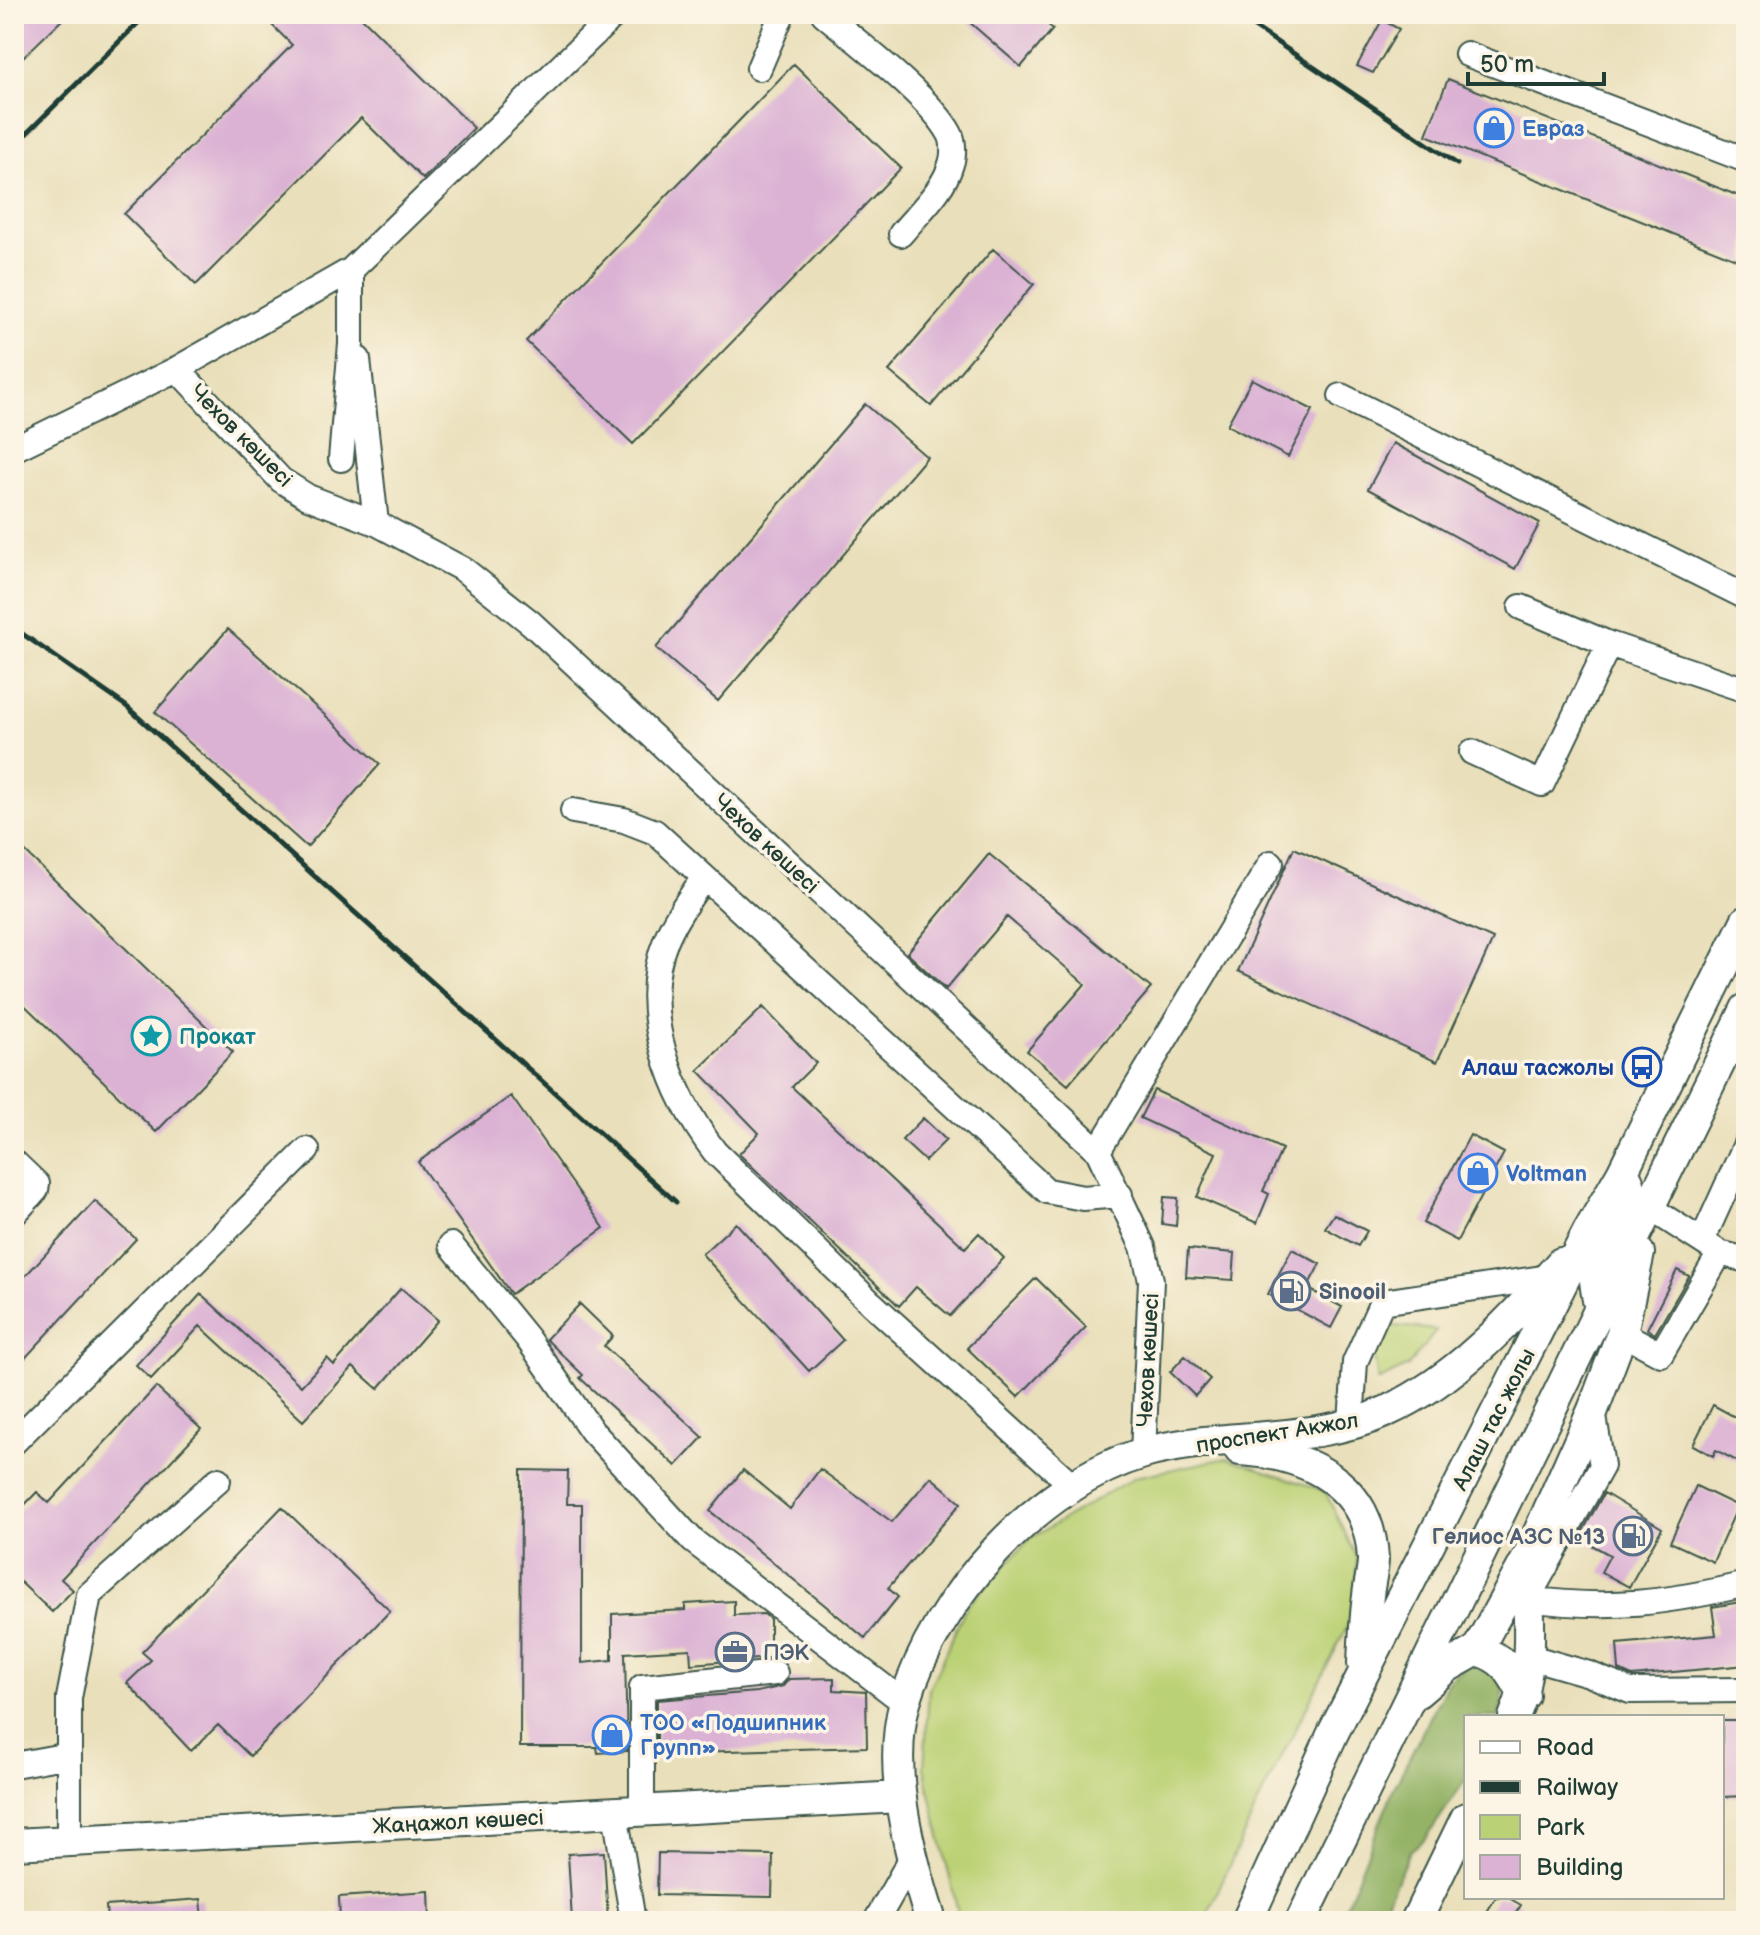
<svg xmlns="http://www.w3.org/2000/svg" width="1760" height="1935" viewBox="0 0 1760 1935" font-family="'Balsamiq Sans',sans-serif">
<style>
.green{fill:#bbd175;stroke:#6d8754;stroke-width:2}
.forest{fill:#94b366;stroke:#5a784d;stroke-width:2}
.building{fill:#dbb2d4}
.lines{fill:none;stroke-linecap:round;stroke-linejoin:round}
.minor-casing{stroke:#3d5548;stroke-width:28}
.major-casing{stroke:#3d5548;stroke-width:34}
.minor{stroke:#fff;stroke-width:24}
.major{stroke:#fff;stroke-width:30}
.rail{stroke:#1f3d34;stroke-width:5}
.labels{text-anchor:middle;stroke-width:7;stroke-linejoin:round;paint-order:stroke}
.shop-label{font-size:22px;font-weight:bold;fill:#366cbe;stroke:#fcf5e5;text-anchor:start}
.street-label{font-size:22px;fill:#1f3d34;stroke:#fcf5e5}
.culture-label{font-size:22px;font-weight:bold;fill:#0d838f;stroke:#fcf5e5;text-anchor:start}
.transit-label{font-size:22px;font-weight:bold;fill:#164399;stroke:#fcf5e5;text-anchor:end}
.service-label{font-size:22px;font-weight:bold;fill:#4e5e75;stroke:#fcf5e5;text-anchor:start}
</style>
<rect width="100%" height="100%" fill="#fcf5e5"/>
<filter id="ink" filterUnits="userSpaceOnUse"><feTurbulence type="fractalNoise" baseFrequency=".0125" numOctaves="2"/><feDisplacementMap in="SourceGraphic" scale="16" xChannelSelector="R" yChannelSelector="G"/><feConvolveMatrix kernelMatrix="1 2 1 2 8 2 1 2 1" color-interpolation-filters="sRGB"/></filter>
<filter id="wash" filterUnits="userSpaceOnUse"><feTurbulence type="fractalNoise" baseFrequency=".006" numOctaves="4" result="noise"/><feDisplacementMap in="SourceGraphic" scale="32" xChannelSelector="R" yChannelSelector="G"/><feGaussianBlur stdDeviation="1.8" result="paint"/><feColorMatrix in="noise" values="0 0 0 0 0 0 0 0 0 0 0 0 0 0 0 0 0 1.4 0 .05"/><feComposite in="paint" operator="in"/></filter>
<g filter="url(#wash)">
<rect width="100%" height="100%" fill="#e9dfba"/>
<!-- green -->
<path class="green" d="M1386 1325 1437 1330 1408 1366 1378 1381 1373 1350Z
M1227 1458 1325 1491 1357 1559 1353 1615 1259 1801 1204 1921H960L924 1768 929 1689 966 1607 1030 1539 1135 1477Z"/>
<!-- forest -->
<path class="forest" d="M1470 1664H1487L1504 1689 1499 1717H1466V1779L1426 1838 1410 1851 1378 1921H1340L1394 1788 1449 1680Z"/>
<g id="blocks">
<!-- building -->
<path class="building" d="M14 14H68L14 66Z
M261 14H358L474 128 423 179 361 118 196 285 124 214 292 45Z
M960 14H1036L1053 29 1021 67Z
M1382 20 1399 29 1373 73 1357 66Z
M794 64 901 168 633 444 526 341Z
M1448 79 1746 199V263L1426 135Z
M993 249 1034 284 931 406 889 371Z
M1252 379 1313 410 1288 457 1227 425Z
M865 404 927 457 718 701 656 648Z
M1393 443 1540 523 1515 569 1368 489Z
M228 629 380 764 307 847 155 712Z
M14 841 233 1052 156 1132 14 995Z
M1294 848 1493 939 1437 1062 1238 971Z
M989 854 1151 988 1068 1085 1027 1051 1085 984 1007 917 946 989 907 953Z
M763 1007 816 1063 792 1087 965 1248 979 1233 1004 1258 950 1316 916 1287 899 1306 739 1154 759 1133 698 1070Z
M1154 1090 1282 1149 1263 1191 1269 1194 1257 1223 1197 1197 1216 1153 1140 1118Z
M511 1096 604 1228 511 1294 418 1162Z
M923 1118 946 1140 925 1161 902 1140Z
M1470 1135 1504 1153 1457 1241 1423 1223Z
M1164 1197 1178 1198 1176 1226 1162 1224Z
M95 1201 136 1239 14 1370V1288Z
M1334 1214 1367 1231 1358 1246 1325 1228Z
M736 1223 843 1340 809 1371 702 1254Z
M1188 1249 1235 1253 1233 1280 1186 1277Z
M1292 1249 1320 1264 1307 1288 1342 1307 1331 1328 1268 1294Z
M1677 1270 1689 1276 1655 1334 1647 1329Z
M1036 1278 1086 1327 1018 1397 967 1348Z
M401 1288 438 1320 378 1389 353 1367 303 1421 200 1326 151 1379 136 1365 201 1294 301 1386 327 1358 334 1365Z
M580 1304 613 1336 604 1346 703 1437 676 1466 580 1378 583 1375 546 1339Z
M1185 1356 1210 1379 1195 1396 1170 1372Z
M156 1387 201 1429 61 1579 73 1590 52 1612 14 1576V1516L37 1492 49 1503Z
M1713 1405 1746 1423V1466L1716 1450 1713 1456 1693 1445Z
M820 1469 892 1522 931 1477 961 1503 888 1588 898 1597 865 1638 710 1511 743 1470 790 1509Z
M521 1470 568 1471 567 1504H582V1663L612 1660V1614L685 1610V1604L734 1601V1615L764 1614 770 1619V1658L691 1664 690 1649 625 1653 627 1751 598 1753 597 1747H520Z
M1696 1486 1738 1506 1713 1562 1670 1542Z
M1604 1493 1662 1528 1629 1587 1601 1572 1610 1555 1579 1538Z
M282 1507 390 1611 250 1756 218 1725 191 1751 127 1683 151 1660 142 1652Z
M1746 1601V1665L1632 1676 1619 1670 1617 1644 1716 1635 1712 1607Z
M834 1678V1690L866 1692 867 1747 657 1753V1700L757 1692 783 1686 789 1679Z
M1722 1720H1746V1796L1722 1797Z
M604 1852 608 1921H572L568 1854Z
M658 1853 773 1855 772 1897 657 1895Z
M429 1891 430 1921H340L339 1897Z
M1496 1897H1507L1521 1905 1511 1921H1494L1485 1915Z
M201 1899 203 1921H107L106 1906Z"/>
</g>
</g>
<g filter="url(#ink)">
<use href="#blocks" fill-opacity="0" stroke="#3d5548" stroke-width="2"/>
<g class="lines">
<defs>
<path id="minor" d="M824 14C856 41 932 99 950 134 954 141 954 156 951 164 944 190 918 213 901 234
M1467 54 1746 160
M759 68 782 14
M358 359 376 523
M177 369 281 480 308 497 376 523 464 570 531 623 1098 1151 1143 1247 1151 1280 1143 1453
M1341 396 1746 597
M14 449 177 369 351 270 615 14
M341 459 351 344V270
M1521 607 1609 644 1746 690
M1472 752 1542 784 1609 644
M573 811 624 820 655 832 1047 1191 1083 1198 1120 1195
M704 877C691 897 675 917 666 940 637 1010 672 1096 715 1152L871 1303 1071 1484
M1098 1151 1271 863
M14 1162 37 1184 36 1190 14 1214
M1650 1208 1720 1253 1746 1260
M1702 1241 1746 1144
M451 1245 527 1338 592 1431 693 1541 905 1703
M1622 1333 1661 1354 1720 1253
M1351 1423 1355 1362 1382 1302 1549 1277
M14 1442 307 1150
M1528 1598 1602 1466 1593 1410
M1528 1599C1608 1610 1668 1603 1746 1584
M1530 1657 1589 1674 1630 1691 1746 1690
M14 1765 69 1755
M642 1810V1687L775 1673
M615 1812 633 1921
M69 1841V1698L89 1595 218 1480
M876 1921 911 1859"/>
<path id="major" d="M1599 1306C1597 1292 1592 1276 1597 1262 1606 1236 1642 1204 1626 1177
M1240 1450C1306 1454 1370 1483 1373 1559 1373 1571 1369 1584 1368 1596 1365 1618 1364 1641 1363 1663
M1477 1650C1504 1658 1511 1671 1524 1695
M1418 1692 1447 1667 1477 1650 1527 1559 1593 1410 1622 1333 1639 1253
M1514 1717C1536 1667 1528 1615 1527 1561
M14 1844 901 1797
M931 1921C910 1856 886 1770 905 1702 935 1598 1039 1483 1144 1453 1222 1431 1312 1446 1387 1411 1457 1379 1511 1320 1561 1263
M1247 1921 1333 1733 1588 1232 1622 1173 1746 921
M1301 1921 1746 1009
M1416 1921 1466 1818"/>
</defs>
<!-- minor casing -->
<use href="#minor" class="minor-casing"/>
<!-- major casing -->
<use href="#major" class="major-casing"/>
<!-- minor -->
<use href="#minor" class="minor"/>
<!-- major -->
<use href="#major" class="major"/>
<!-- rail -->
<path class="rail" d="M1235 14 1457 164
M14 146 147 14
M14 628 126 706 676 1202"/>
</g>
</g>
<!-- icons -->
<defs>
<symbol id="shop-ring" viewBox="-11 -11 22 22"><circle r="9.5" fill="#fcf5e5" stroke="#3f7fe0" stroke-width="1.5"/><path d="M-5-2.5h2.3a2.7 3.5 0 0 1 5.4 0H5L5.5 6h-11ZM-1.5-2.5h3a1.5 2.3 0 0 0-3 0Z" fill="#3f7fe0"/></symbol>
<symbol id="sight-ring" viewBox="-11 -11 22 22"><circle r="9.5" fill="#fcf5e5" stroke="#0f9aa8" stroke-width="1.5"/><path d="M0-6L1.8-2.2L6-1.7L2.9 1.2L3.7 5.4L0 3.3L-3.7 5.4L-2.9 1.2L-6-1.7L-1.8-2.2Z" fill="#0f9aa8"/></symbol>
<symbol id="bus-ring" viewBox="-11 -11 22 22"><circle r="9.5" fill="#fcf5e5" stroke="#1a4fb4" stroke-width="1.5"/><path d="M-5-6H5V4H4V6H2V4H-2V6H-4V4H-5ZM-3.5-4V0h7V-4ZM-3.5 1.2v1.5H-2V1.2ZM2 1.2v1.5H3.5V1.2Z" fill="#1a4fb4"/></symbol>
<symbol id="fuel-ring" viewBox="-11 -11 22 22"><circle r="9.5" fill="#fcf5e5" stroke="#5c6f8a" stroke-width="1.5"/><path d="M-5.5-6h7V0h2V4h1.3V-2.5L3-4.5l.8-.8L6-3V5H2.5V1h-1V6h-7ZM-4.2-4.7v3.2H.2V-4.7Z" fill="#5c6f8a"/></symbol>
<symbol id="office-ring" viewBox="-11 -11 22 22"><circle r="9.5" fill="#fcf5e5" stroke="#5c6f8a" stroke-width="1.5"/><path d="M-6-3h4V-5.5h4V-3h4V5H-6ZM-1-4.5V-3h2v-1.5ZM-6 0V1H6V0Z" fill="#5c6f8a"/></symbol>
</defs>
<g fill-rule="evenodd">
<use href="#shop-ring" x="1472" y="106" width="44" height="44"/>
<use href="#sight-ring" x="129" y="1014" width="44" height="44"/>
<use href="#bus-ring" x="1620" y="1045" width="44" height="44"/>
<use href="#shop-ring" x="1456" y="1151" width="44" height="44"/>
<use href="#fuel-ring" x="1269" y="1269" width="44" height="44"/>
<use href="#fuel-ring" x="1611" y="1514" width="44" height="44"/>
<use href="#office-ring" x="713" y="1630" width="44" height="44"/>
<use href="#shop-ring" x="590" y="1713" width="44" height="44"/>
</g>
<g class="labels">
<!-- shop labels -->
<g class="shop-label">
<text x="1522" y="136">Евраз</text>
<text x="1506" y="1181">Voltman</text>
<text x="640" y="1730">ТОО «Подшипник<tspan x="640" dy="25">Групп»</tspan></text>
</g>
<!-- street labels -->
<g class="street-label">
<text transform="translate(242 435) rotate(45)" y="8">Чехов көшесі</text>
<text transform="translate(767 843) rotate(43)" y="8">Чехов көшесі</text>
<text transform="translate(1147 1360) rotate(-87)" y="8">Чехов көшесі</text>
<text transform="translate(1493 1419) rotate(-63)" y="8">Алаш тас жолы</text>
<text transform="translate(1277 1432) rotate(-9)" y="8">проспект Акжол</text>
<text transform="translate(458 1821) rotate(-3)" y="8">Жаңажол көшесі</text>
</g>
<!-- culture labels -->
<g class="culture-label">
<text x="179" y="1044">Прокат</text>
</g>
<!-- transit labels -->
<g class="transit-label">
<text x="1614" y="1075">Алаш тасжолы</text>
</g>
<!-- service labels -->
<g class="service-label">
<text x="1319" y="1299">Sinooil</text>
<text x="1605" y="1544" text-anchor="end">Гелиос АЗС №13</text>
<text x="763" y="1660">ПЭК</text>
</g>
</g>
<!-- margin -->
<rect width="1760" height="1935" fill="none" stroke="#fcf5e5" stroke-width="48"/>
<!-- legend -->
<rect x="1464" y="1715" width="260" height="184" fill="#fcf5e5" stroke="#a4ab9e" stroke-width="2"/>
<rect x="1480" y="1741" width="40" height="12" fill="#ffffff" stroke="#a4ab9e" stroke-width="2"/>
<text x="1536" y="1755" font-size="24" fill="#1f3d34">Road</text>
<rect x="1480" y="1781" width="40" height="12" fill="#1f3d34" stroke="#a4ab9e" stroke-width="2"/>
<text x="1536" y="1795" font-size="24" fill="#1f3d34">Railway</text>
<rect x="1480" y="1815" width="40" height="24" fill="#bbd175" stroke="#a4ab9e" stroke-width="2"/>
<text x="1536" y="1835" font-size="24" fill="#1f3d34">Park</text>
<rect x="1480" y="1855" width="40" height="24" fill="#dbb2d4" stroke="#a4ab9e" stroke-width="2"/>
<text x="1536" y="1875" font-size="24" fill="#1f3d34">Building</text>
<!-- scale -->
<path d="M1468 72v12h136v-12" fill="none" stroke="#1f3d34" stroke-width="4"/>
<text x="1480" y="72" font-size="24" fill="#1f3d34" stroke="#fcf5e5" stroke-width="6" paint-order="stroke">50 m</text>
</svg>
